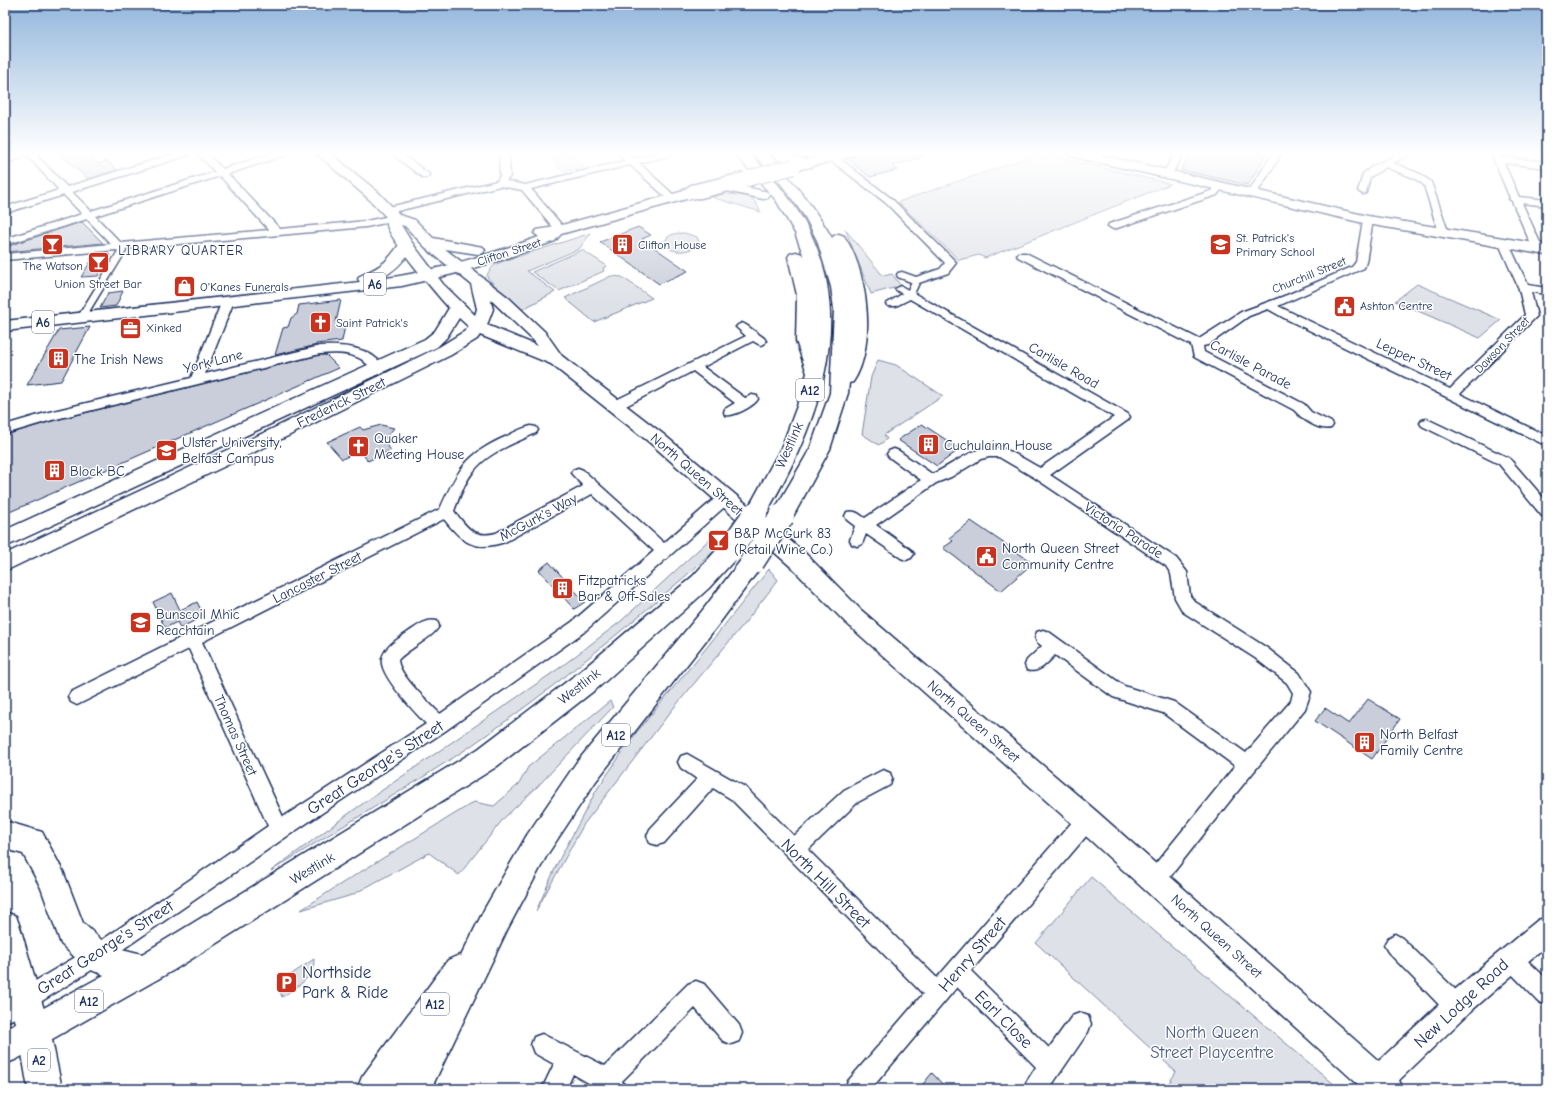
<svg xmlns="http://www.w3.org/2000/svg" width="1552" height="1094" viewBox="0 0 1552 1094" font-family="'Comic Neue',sans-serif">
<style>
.green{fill:#dee1e7;stroke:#7c88a2}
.building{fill:#caceda;stroke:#1b2f5e}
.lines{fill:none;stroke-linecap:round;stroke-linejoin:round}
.pedestrian-casing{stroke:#1b2f5e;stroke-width:3}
.minor-casing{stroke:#1b2f5e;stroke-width:3}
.tertiary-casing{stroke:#1b2f5e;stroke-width:3}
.secondary-casing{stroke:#1b2f5e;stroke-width:3}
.primary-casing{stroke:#1b2f5e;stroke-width:3}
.trunk-casing{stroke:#1b2f5e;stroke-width:3}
.pedestrian{fill:#fff;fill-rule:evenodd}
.minor{fill:#fff;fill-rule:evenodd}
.tertiary{fill:#fff;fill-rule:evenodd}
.secondary{fill:#fff;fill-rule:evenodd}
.primary{fill:#fff;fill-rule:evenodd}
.trunk{fill:#fff;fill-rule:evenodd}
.primary-bridge-casing{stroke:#1b2f5e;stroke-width:17;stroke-linecap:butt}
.trunk-bridge-far1-casing{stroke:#1b2f5e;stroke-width:22;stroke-linecap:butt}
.trunk-bridge-casing{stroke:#1b2f5e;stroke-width:27;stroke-linecap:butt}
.primary-bridge{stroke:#fff;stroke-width:15}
.trunk-bridge-far1{stroke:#fff;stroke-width:19}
.trunk-bridge{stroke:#fff;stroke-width:24}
.labels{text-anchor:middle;stroke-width:3;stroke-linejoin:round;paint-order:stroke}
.far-poi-label{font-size:12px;fill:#1b2f5e;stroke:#fff;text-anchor:start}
.far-street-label{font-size:12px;fill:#1b2f5e;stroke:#fff}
.far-quarter-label{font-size:13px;letter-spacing:1px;fill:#1b2f5e;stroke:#fff}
.shield{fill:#fff;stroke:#5f6d8e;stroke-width:1}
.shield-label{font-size:13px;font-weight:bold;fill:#1b2f5e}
.poi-label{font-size:14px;fill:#1b2f5e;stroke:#fff;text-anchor:start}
.street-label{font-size:14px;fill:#1b2f5e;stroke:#fff}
.near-street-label{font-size:17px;fill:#1b2f5e;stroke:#fff}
.near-poi-label{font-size:17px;fill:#1b2f5e;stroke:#fff;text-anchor:start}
.near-park-label{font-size:17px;fill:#4c5c80;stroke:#fff}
</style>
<rect width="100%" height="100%" fill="#fff"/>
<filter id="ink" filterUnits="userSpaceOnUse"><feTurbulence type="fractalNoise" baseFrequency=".025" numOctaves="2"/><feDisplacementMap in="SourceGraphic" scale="8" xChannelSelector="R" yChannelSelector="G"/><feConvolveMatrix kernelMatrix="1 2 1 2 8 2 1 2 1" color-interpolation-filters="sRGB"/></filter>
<g filter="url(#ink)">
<!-- green -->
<path class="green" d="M547 153H572L584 167 563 172Z
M1041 153 1171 184C1109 208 1047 234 985 258L979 255 959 260 898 202Z
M724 194 746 196 754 200 761 212 711 197Z
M845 229 883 276 892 274 901 286 871 294Z
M591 233 579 249 527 271 555 292 519 311 487 277C488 269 494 265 501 262Z
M684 233 697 237 699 242C693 253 672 255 664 244 666 234 676 233 684 233Z
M582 250 607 266 603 268 604 271 559 291 532 272Z
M611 276 622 277 652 298 594 322 565 298Z
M1417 284 1501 320 1480 338 1395 301Z
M878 360 896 365 943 396 884 435 887 439 879 445 862 434 871 377Z
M712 537 720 546C639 617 557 687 468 748 404 791 336 829 271 871L355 809 558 669 620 622Z
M769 569 778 580 748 619 672 710 584 824 536 911 558 862 597 789 636 733 707 647Z
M610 701 613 707 537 787 504 818 459 875 429 853 352 895 301 910 336 887 474 802 494 806 519 784 528 767Z
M1091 877 1335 1085 1333 1089H1165L1176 1072 1036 943Z
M314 959C315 978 295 988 282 997L277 984Z"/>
<!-- building -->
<path class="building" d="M59 153H86L98 164 107 161 117 170 88 179Z
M856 153H922V157L892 166 897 170 870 177 847 159 853 157Z
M1190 153H1267L1248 185 1181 170Z
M82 222 103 243 5 252V248L17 243Z
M638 227 651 235 642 239 688 271 659 284 600 242Z
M105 252 110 255 98 276 81 277 96 253Z
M123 291 116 306 100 308 108 293Z
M341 300 336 322 346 321 342 341 316 344 317 345 275 355 283 328 288 327 291 318 297 314 299 305Z
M90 327 61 381 27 385 59 330Z
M320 355H326L339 368 5 514V435L52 421Z
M922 424 960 449 937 466 898 440Z
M381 425 394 428 383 441 391 450 368 461 360 451 342 459 327 442 360 427 363 430Z
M971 521 1033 563 1001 591 943 548 953 541 949 538Z
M549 562 585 602 574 609 539 570Z
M172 593 180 610 197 602 204 616 180 628 177 622 165 628 153 602Z
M1368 699 1400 719 1372 759 1315 721 1325 708 1349 724Z
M932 1073 947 1089H919Z"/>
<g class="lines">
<defs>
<path id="pedestrian" d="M117 246H123L126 251 84 320H78L77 318 118 251 116 248Z
M913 279H916L920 281 913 296H907L906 294Z"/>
<path id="minor" d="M28 153H37V156L67 187 176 153H190L189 155 72 192 91 211 215 172 197 153H206L223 169 273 153H287L286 155 228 174 280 229 366 221 395 215 400 218 399 220 366 227 124 249 120 251 116 250 5 260V254L111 244 87 219 5 245V239L82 214 64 195 5 213V207L59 190 30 159ZM220 176 269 230 121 243 95 216Z
M391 153H401L430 175 425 178 422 177Z
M499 153H509L510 176 506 181 525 185 625 161 618 153H628L634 159 657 153H673L672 155 639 163 677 198 672 201 669 200 630 165 531 189 566 230 561 233 557 232 522 190 500 186 389 213 384 210 385 208 497 181 500 176Z
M1175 153H1184L1170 177H1164L1162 175Z
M1273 153H1282L1255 196H1249L1247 194Z
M1400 153H1412L1393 163 1420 174 1431 182 1449 234 1448 236 1444 237 1439 234 1424 185 1414 178 1386 167 1370 177 1366 193 1363 194 1358 191 1363 174 1373 166Z
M1491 153H1500L1501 157 1547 162V168L1504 163 1519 197 1547 200V206L1522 203 1543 249 1542 251 1538 252 1533 249 1512 201 1509 199 1510 198Z
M832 154 835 155 892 199 955 261 956 263 948 273 916 284 898 277 897 275 898 273 902 272 916 277 940 269 945 263 886 203 829 159 827 157 829 155Z
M1218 184 1223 187 1217 195 1117 228 1113 229 1108 226 1109 224 1211 191 1215 185Z
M1368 217 1373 220 1366 262 1364 268 1278 306 1450 389 1525 315 1519 289 1499 244 1500 242H1508L1528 285 1547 288V294L1531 292 1537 316 1535 318 1460 394 1547 436V446L1284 318 1268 309 1249 316 1208 345 1203 346 1204 352 1304 404 1311 412 1331 422 1333 425 1331 428C1318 431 1302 419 1294 410L1194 357 1191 345 1018 257 1017 255 1018 253H1026L1199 339 1241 312 1287 295 1352 267 1356 262 1363 220Z
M901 286 1128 414 1130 417 1128 420 1050 475 1176 558 1187 572 1190 596 1195 602 1267 648 1299 673 1311 692 1305 709 1233 797 1162 887 1155 890 1148 887 1145 880 1148 873 1235 766 1163 713 1113 697 1055 655C1047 663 1039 674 1027 670L1025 665 1027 660 1042 646 1037 642 1035 637 1037 632 1043 630 1049 632 1124 686 1174 702 1246 753 1291 701 1293 693 1287 683 1255 658 1183 612 1175 598 1171 574 1166 566 1035 478 999 457H989L981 459 951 477 936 483 876 525 911 550 914 554 911 558 906 560 901 558 866 534 862 544 857 546 852 544 850 540 855 526 847 520 845 516 847 512C855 510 859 514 865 518L921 480 889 457 887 454 889 451 894 449 899 451 932 474C955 465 981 438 1007 450 1018 455 1029 462 1040 468L1114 417 910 299 896 306H888L886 304 902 294 895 289Z
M228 298 232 299 234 301 205 374 320 346C342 345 370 346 384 367L382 370C373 372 368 364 361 359 348 352 334 353 320 354L52 420 5 434V425L49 412 191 378 222 301 224 299Z
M742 323 746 325 764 338 766 341 764 344 760 345 753 341 703 367 745 398 752 395 757 396 758 399C754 406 734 417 725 415L724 412 725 409 735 403 693 371 620 409 615 410 610 409 609 406 610 403 746 336 736 327 738 325Z
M1427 419 1509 458 1547 502V517L1542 516 1499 464 1422 426 1420 423 1422 420Z
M531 426 536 427 538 430 536 433C514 444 487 452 473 472 464 483 459 498 454 511 467 527 473 539 496 533L583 486 571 473 573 470 578 468 583 470 664 543 720 494 725 493 730 494 732 498 730 502 584 632 445 731 286 837 103 963 13 1019 5 1022V999L89 949 268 826 189 649 77 705 71 702 68 697 71 692 440 509C457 471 466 454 505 437 513 433 522 428 531 426ZM592 494 654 551 572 622 440 714C429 702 399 676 398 660 408 649 434 637 439 626L437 621C426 618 416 627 407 633 398 639 384 647 382 659 378 674 416 713 426 724L283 817 202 642 444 519C463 543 474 552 505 542Z
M687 754 745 787 794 836 844 790 883 770 890 773 892 779 890 785 858 802 808 850 937 978 1080 813 1087 811 1094 813 1097 820 1094 827 971 971 1049 1048 1072 1016 1080 1013 1088 1016 1091 1024 1088 1032 1049 1089H1023L1027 1081 1036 1067 957 987 871 1089H844L848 1081 923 994 731 799 713 788 664 843 657 845 650 843 647 836 650 829 697 779 681 768 678 762 681 756Z
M1395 934 1402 938 1464 998 1467 1006 1464 1014 1456 1017 1448 1014 1388 952 1384 945 1388 938Z
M1510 947 1517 951 1547 979V1005L1539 1002 1503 965 1499 958 1503 951Z
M696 981 704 984 739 1025 742 1033 739 1041 731 1044 723 1041 695 1008 622 1081 626 1089H599L573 1074 566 1089H542L554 1064 534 1053 531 1045 534 1037 542 1034 605 1066 688 984Z"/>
<path id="tertiary" d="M1547 917V945L1470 1012 1390 1089H1367L1364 1081 1368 1071 1451 993 1516 938 1538 920Z"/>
<path id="secondary" d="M10 153H30L28 156 5 163V155Z
M316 153H330L379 193 400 215 415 220 433 238 483 247 485 250 483 253 478 254 445 249 509 298 545 332 562 356 663 434 806 554 861 610 1096 811 1398 1078 1403 1089H1363L1078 829 845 622 790 566 649 442 551 364 480 335 477 339 451 355 288 436 5 571V554L274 428 439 347 465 331 469 327 459 318 447 337 437 347 5 547V530L425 339 435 331 449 308C438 296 388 237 387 225 387 223 388 221 388 219L369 199ZM401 225 405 226 428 250 471 284 477 309 475 315 443 284 412 243ZM490 299 533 340 538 346 487 325 493 309Z"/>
<path id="primary" d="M832 153H855L853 156 793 171 788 170 786 167 788 164Z
M1068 153H1093L1368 216 1547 245V255L1368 224 1075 157 1070 156Z
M743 173 754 175 756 178 753 185 701 198 686 199 561 234 555 241 504 259 453 274 402 286 5 331V321L360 282 358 279 360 276C384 265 386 263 401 242L406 240 411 242 414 245C405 261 395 271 379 279 434 272 487 255 539 237L534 233 537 230 555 227 680 192 691 185Z
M5 821 42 832 63 871 83 923 107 945 112 956 107 967 96 972 85 967 61 944 41 888 23 854 5 849Z
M5 912 16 916 20 927 50 1030 62 1089H28L18 1030 5 983Z"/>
<path id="trunk" d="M734 153H749C767 172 785 191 799 213 861 310 820 420 768 510L761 513 754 510 750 505 782 446 797 406 807 373 796 341 797 295 788 257 790 254 796 252 802 254 804 257 795 233 776 200Z
M753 153H767C792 180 814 207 832 238L834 236 839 234 844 236C868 270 877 347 853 382L849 383 848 393 830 449 790 522 782 524 774 522 771 516 810 449 830 393 834 309 831 287 817 240 805 217 782 185Z
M772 153H787L812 161 814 164 812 167C800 170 779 163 772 153Z
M727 183 768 192 770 195 768 198 763 199 722 190 720 187 722 184Z
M730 542 738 544 741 550 738 556 709 588 600 686 496 767 174 970 17 1059 5 1064V1029L104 975 85 967 80 956 85 945 96 940 114 947 142 954 478 749 582 670 693 576 722 544Z
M752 553 760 556 763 562 760 568 718 625 596 781 547 855 507 930 431 1089H396L398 1084 395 1089H357L362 1077 448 960 459 955 461 956 485 908 527 835 576 763 702 611 744 556Z"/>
</defs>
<!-- pedestrian casing -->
<use href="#pedestrian" class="pedestrian-casing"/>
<!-- minor casing -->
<use href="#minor" class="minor-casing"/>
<!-- tertiary casing -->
<use href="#tertiary" class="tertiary-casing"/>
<!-- secondary casing -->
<use href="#secondary" class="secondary-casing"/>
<!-- primary casing -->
<use href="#primary" class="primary-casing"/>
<!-- trunk casing -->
<use href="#trunk" class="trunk-casing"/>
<!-- pedestrian -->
<use href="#pedestrian" class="pedestrian"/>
<!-- minor -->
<use href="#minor" class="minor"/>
<!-- tertiary -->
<use href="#tertiary" class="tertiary"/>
<!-- secondary -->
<use href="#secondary" class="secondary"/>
<!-- primary -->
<use href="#primary" class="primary"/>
<!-- trunk -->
<use href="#trunk" class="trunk"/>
<defs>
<path id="primary-bridge" d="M749 178 793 167"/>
<path id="trunk-bridge-far1" d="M754 515 761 505"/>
<path id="trunk-bridge" d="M730 550 755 514
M752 562 782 516"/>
</defs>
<!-- primary-bridge casing -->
<use href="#primary-bridge" class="primary-bridge-casing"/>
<!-- trunk-bridge-far1 casing -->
<use href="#trunk-bridge-far1" class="trunk-bridge-far1-casing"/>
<!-- trunk-bridge casing -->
<use href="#trunk-bridge" class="trunk-bridge-casing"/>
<!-- primary-bridge -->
<use href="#primary-bridge" class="primary-bridge"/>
<!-- trunk-bridge-far1 -->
<use href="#trunk-bridge-far1" class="trunk-bridge-far1"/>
<!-- trunk-bridge -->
<use href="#trunk-bridge" class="trunk-bridge"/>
</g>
</g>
<!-- sky -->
<linearGradient id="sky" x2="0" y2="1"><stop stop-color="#93b7dc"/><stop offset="0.5" stop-color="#fff"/><stop offset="1" stop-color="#fff" stop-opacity="0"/></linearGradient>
<rect width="1552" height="306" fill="url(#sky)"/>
<!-- icons -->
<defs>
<symbol id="bar-square" viewBox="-11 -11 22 22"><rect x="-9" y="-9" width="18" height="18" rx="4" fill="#c8321e" stroke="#fff"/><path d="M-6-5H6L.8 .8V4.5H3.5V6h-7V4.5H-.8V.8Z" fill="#fff"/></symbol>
<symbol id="building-square" viewBox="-11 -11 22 22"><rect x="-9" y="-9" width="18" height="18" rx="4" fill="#c8321e" stroke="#fff"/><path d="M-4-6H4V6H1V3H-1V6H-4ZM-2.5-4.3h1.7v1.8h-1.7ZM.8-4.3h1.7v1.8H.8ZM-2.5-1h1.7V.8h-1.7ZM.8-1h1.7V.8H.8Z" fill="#fff"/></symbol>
<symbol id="school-square" viewBox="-11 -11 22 22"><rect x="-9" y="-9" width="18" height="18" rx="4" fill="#c8321e" stroke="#fff"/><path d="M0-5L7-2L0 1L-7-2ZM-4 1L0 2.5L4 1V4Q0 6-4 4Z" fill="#fff"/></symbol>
<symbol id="shop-square" viewBox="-11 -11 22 22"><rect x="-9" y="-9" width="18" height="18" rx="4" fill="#c8321e" stroke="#fff"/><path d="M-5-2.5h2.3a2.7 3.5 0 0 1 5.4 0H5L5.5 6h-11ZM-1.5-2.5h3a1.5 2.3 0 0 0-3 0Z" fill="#fff"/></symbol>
<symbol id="civic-square" viewBox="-11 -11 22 22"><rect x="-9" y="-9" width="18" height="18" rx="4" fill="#c8321e" stroke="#fff"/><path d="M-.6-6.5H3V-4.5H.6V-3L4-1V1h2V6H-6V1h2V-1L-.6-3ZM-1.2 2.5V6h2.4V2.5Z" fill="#fff"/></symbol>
<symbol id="church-square" viewBox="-11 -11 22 22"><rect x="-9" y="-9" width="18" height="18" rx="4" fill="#c8321e" stroke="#fff"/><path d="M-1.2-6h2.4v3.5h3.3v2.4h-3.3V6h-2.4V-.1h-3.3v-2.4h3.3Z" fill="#fff"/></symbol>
<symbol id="office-square" viewBox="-11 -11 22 22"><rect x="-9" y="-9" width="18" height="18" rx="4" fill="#c8321e" stroke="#fff"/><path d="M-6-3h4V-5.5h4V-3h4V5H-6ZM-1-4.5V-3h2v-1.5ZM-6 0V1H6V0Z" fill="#fff"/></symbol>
<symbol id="university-square" viewBox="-11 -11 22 22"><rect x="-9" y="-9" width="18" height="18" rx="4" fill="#c8321e" stroke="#fff"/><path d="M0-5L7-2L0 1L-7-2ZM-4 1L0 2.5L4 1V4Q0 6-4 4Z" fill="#fff"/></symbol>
<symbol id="parking-square" viewBox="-11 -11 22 22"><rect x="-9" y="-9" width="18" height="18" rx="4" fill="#c8321e" stroke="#fff"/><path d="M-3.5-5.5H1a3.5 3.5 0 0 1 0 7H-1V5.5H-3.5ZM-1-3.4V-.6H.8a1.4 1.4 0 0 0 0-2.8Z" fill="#fff"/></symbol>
</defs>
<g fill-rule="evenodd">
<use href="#bar-square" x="40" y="232" width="25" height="25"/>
<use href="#building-square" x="610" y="232" width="25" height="25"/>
<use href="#school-square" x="1208" y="232" width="25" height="25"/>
<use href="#bar-square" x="86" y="250" width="25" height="25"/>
<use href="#shop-square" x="172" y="274" width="25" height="25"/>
<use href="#civic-square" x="1332" y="294" width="25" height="25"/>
<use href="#church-square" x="308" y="310" width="25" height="25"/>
<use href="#office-square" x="118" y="316" width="25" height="25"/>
<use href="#building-square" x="46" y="346" width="25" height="25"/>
<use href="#building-square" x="916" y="432" width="25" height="25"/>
<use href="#church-square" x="346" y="434" width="25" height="25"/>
<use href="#university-square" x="154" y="438" width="25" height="25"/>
<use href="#building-square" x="42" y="458" width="25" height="25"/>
<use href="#bar-square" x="706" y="528" width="25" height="25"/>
<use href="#civic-square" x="974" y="544" width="25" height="25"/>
<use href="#building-square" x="550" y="576" width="25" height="25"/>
<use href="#school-square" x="128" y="610" width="25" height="25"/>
<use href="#building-square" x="1352" y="730" width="25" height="25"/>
<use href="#parking-square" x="274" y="970" width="25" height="25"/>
</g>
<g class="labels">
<!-- far-poi labels -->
<g class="far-poi-label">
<text x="1236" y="242">St. Patrick's<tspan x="1236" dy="14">Primary School</tspan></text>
<text x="638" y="249">Clifton House</text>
<text x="53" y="270" text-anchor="middle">The Watson</text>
<text x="98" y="288" text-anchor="middle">Union Street Bar</text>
<text x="200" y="291">O'Kanes Funerals</text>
<text x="1360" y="310">Ashton Centre</text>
<text x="336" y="327">Saint Patrick's</text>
<text x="146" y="332">Xinked</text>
</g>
<!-- far-street labels -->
<g class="far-street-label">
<text transform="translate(509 252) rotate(-18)" y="4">Clifton Street</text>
<text transform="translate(1309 275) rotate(-22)" y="4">Churchill Street</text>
<text transform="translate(1502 345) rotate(-46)" y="4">Dawson Street</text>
</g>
<!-- far-quarter labels -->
<g class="far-quarter-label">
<text x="181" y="255">LIBRARY QUARTER</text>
</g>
<!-- shield labels -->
<g class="shield">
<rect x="364" y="273" width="22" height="22" rx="3"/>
<rect x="32" y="311" width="22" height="22" rx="3"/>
<rect x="796" y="379" width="28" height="22" rx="3"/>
<rect x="602" y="724" width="28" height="22" rx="3"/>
<rect x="75" y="990" width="28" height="22" rx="3"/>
<rect x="421" y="993" width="28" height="22" rx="3"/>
<rect x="28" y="1049" width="22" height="22" rx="3"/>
</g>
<g class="shield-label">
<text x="375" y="289">A6</text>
<text x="43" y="327">A6</text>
<text x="810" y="395">A12</text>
<text x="616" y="740">A12</text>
<text x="89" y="1006">A12</text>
<text x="435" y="1009">A12</text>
<text x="39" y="1065">A2</text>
</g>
<!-- poi labels -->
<g class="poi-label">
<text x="74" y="364">The Irish News</text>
<text x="374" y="443">Quaker<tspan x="374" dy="16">Meeting House</tspan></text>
<text x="182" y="447">Ulster University,<tspan x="182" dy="16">Belfast Campus</tspan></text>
<text x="944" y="450">Cuchulainn House</text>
<text x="70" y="476">Block BC</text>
<text x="734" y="538">B&amp;P McGurk 83<tspan x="734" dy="16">(Retail Wine Co.)</tspan></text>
<text x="1002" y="553">North Queen Street<tspan x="1002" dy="16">Community Centre</tspan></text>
<text x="578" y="585">Fitzpatricks<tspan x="578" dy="16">Bar &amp; Off-Sales</tspan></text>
<text x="156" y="619">Bunscoil Mhic<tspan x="156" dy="16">Reachtain</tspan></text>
<text x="1380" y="739">North Belfast<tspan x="1380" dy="16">Family Centre</tspan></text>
</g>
<!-- street labels -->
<g class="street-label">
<text transform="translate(1414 359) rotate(25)" y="5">Lepper Street</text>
<text transform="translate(213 361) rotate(-14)" y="5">York Lane</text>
<text transform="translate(1251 364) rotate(28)" y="5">Carlisle Parade</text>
<text transform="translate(1064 365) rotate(30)" y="5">Carlisle Road</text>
<text transform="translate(341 402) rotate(-26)" y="5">Frederick Street</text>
<text transform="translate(789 445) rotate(-66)" y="5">Westlink</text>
<text transform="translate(697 474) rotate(41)" y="5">North Queen Street</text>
<text transform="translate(538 517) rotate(-28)" y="5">McGurk's Way</text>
<text transform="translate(1124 530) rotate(33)" y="5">Victoria Parade</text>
<text transform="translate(317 577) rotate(-27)" y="5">Lancaster Street</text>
<text transform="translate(579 686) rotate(-38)" y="5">Westlink</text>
<text transform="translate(974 721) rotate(41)" y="5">North Queen Street</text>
<text transform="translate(236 735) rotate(66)" y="5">Thomas Street</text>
<text transform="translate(312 868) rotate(-31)" y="5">Westlink</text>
<text transform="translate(1217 936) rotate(42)" y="5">North Queen Street</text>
</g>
<!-- near-street labels -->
<g class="near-street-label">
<text transform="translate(375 767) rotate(-33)" y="6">Great George's Street</text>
<text transform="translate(826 883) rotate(45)" y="6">North Hill Street</text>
<text transform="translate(105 947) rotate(-33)" y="6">Great George's Street</text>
<text transform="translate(972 954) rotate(-49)" y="6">Henry Street</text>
<text transform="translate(1461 1003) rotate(-43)" y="6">New Lodge Road</text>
<text transform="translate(1004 1019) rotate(45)" y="6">Earl Close</text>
</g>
<!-- near-poi labels -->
<g class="near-poi-label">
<text x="302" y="978">Northside<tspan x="302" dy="20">Park &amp; Ride</tspan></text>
</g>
<!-- near-park labels -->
<g class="near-park-label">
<text x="1212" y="1038">North Queen<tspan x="1212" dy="20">Street Playcentre</tspan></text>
</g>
</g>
<!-- margin -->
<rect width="1552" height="1094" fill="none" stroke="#fff" stroke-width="20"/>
<rect x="10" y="10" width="1532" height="1074" fill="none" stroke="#1b2f5e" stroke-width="1.5" filter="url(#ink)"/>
</svg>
